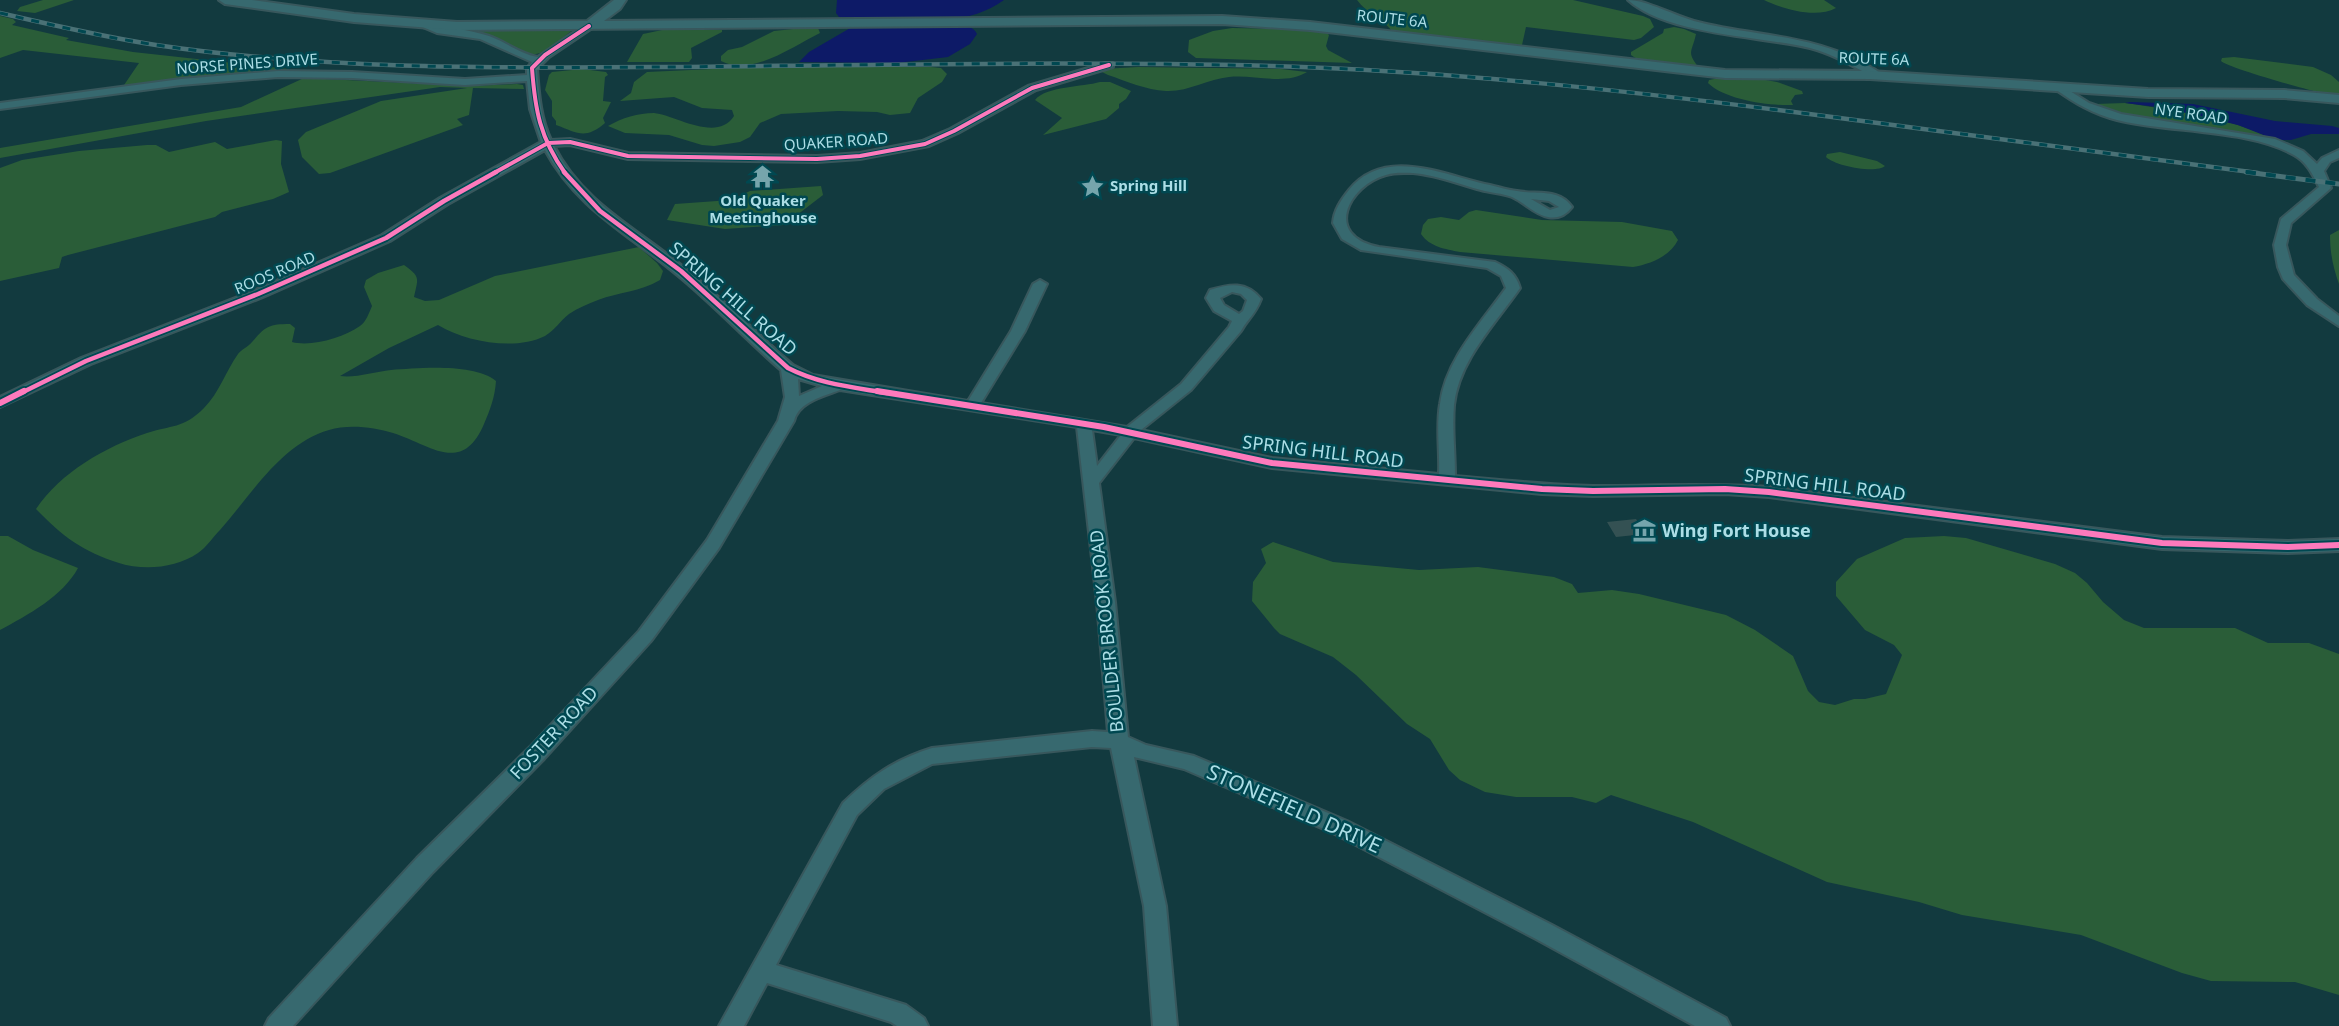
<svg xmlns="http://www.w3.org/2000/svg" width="2339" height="1026" viewBox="0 0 2339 1026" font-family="'Noto Sans',sans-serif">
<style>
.green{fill:#2a5d38}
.water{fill:#0d1a67}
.building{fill:#345153}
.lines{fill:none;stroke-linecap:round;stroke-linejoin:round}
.street-casing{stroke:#38575c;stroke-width:4}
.secondary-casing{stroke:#38575c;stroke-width:4}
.street{fill:#37696f;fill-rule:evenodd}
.secondary{fill:#37696f;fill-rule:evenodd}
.rail-far1-casing{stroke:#4a7176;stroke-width:4.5}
.rail-casing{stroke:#4a7176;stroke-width:5}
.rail-far1{stroke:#004851;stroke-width:3;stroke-dasharray:8;stroke-linecap:butt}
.rail{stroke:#004851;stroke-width:4;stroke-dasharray:10;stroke-linecap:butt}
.cycleway-far2-casing{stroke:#004851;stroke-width:6}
.cycleway-far1-casing{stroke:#004851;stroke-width:8}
.cycleway-casing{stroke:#004851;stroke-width:10}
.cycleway-far2{stroke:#fd7abc;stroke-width:4}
.cycleway-far1{stroke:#fd7abc;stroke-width:4.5}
.cycleway{stroke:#fd7abc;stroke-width:6}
.labels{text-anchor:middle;stroke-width:5;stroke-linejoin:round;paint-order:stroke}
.far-street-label{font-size:15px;fill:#acdee6;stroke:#004851}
.far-poi-label{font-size:15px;font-weight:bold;fill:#acdee6;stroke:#004851;text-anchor:start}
.street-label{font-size:18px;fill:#acdee6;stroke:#004851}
.poi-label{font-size:18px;font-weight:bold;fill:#acdee6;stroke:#004851;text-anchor:start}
.near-street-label{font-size:21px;fill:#acdee6;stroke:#004851}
</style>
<rect width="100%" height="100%" fill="#123a3f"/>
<!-- green -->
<path class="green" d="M43 0H74L35 13 17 11 20 7Z
M1357 0H1573L1643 16 1650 19 1654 27 1641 38 1634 40 1526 27 1522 45H1518L1392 31C1382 18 1367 14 1357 0Z
M1764 0H1824L1836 8C1816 19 1783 9 1764 0Z
M0 16 13 19 16 22 12 25 69 38 66 40 133 52 289 69 287 71 207 77 122 88 139 63 23 50 0 58Z
M812 27 818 28 820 33C793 46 752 77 721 61V56L728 50 742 47 774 31Z
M1674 27 1684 29 1696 34C1692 53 1686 51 1699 68 1678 66 1648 68 1631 55V52L1663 33 1664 29Z
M440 28H573L574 29 545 52 527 56 489 37Z
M1232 28 1324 30 1329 35 1326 46 1328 50 1352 63 1196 58 1188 52 1189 40 1213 31Z
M667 29 722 30V32L691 48 692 58 689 62H627L643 34Z
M2234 57 2313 67 2331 75 2339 82V97C2325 95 2227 68 2221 61L2222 58Z
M756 67H931L941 68 947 74 942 82 918 98 910 113 890 115 877 112 838 111 781 114 760 123 750 137 740 142 714 146 702 145 669 135 625 133 608 126C622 118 638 113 654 113 675 115 717 143 734 116L732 110 702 108 674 97 620 101 631 93 634 82 647 72Z
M1138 67 1281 69 1307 72C1285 86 1254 74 1229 77 1208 79 1188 92 1166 91 1146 90 1126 81 1108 75L1102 72V69Z
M582 69 606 72 608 75 605 77 603 101 611 102 603 118 605 123C585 140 578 133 556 125V121L552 116V101L545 90 549 75 552 72Z
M304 78 471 86 517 84 523 85 524 89 473 88 469 115 457 119 463 125 330 173 319 174 302 157 298 140 306 132 381 101 467 88 440 87 206 121 0 158V148L241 107Z
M1719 78 1760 79 1777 82 1802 91 1803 94 1795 95 1791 101 1793 105C1770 106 1725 100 1708 83L1709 80Z
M1100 82H1110L1131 91 1126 99 1119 104V108L1106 119 1043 135 1062 118 1035 100C1046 86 1083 87 1100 82Z
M2125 103C2174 110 2232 118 2276 140L2113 113 2095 104Z
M276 140 282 141 281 164 289 192 273 199 222 212 215 217 68 255 62 257 59 268 0 281V168L22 160 79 151 147 145H156L169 152 215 142 227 149Z
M1840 152 1877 161 1885 166C1876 174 1835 166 1826 157L1827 154Z
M821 186 823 195 784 225 725 229 667 220 675 204 731 200 750 191Z
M1476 210 1542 220 1622 222 1672 231 1678 240C1670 256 1651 264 1633 267L1460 252C1445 249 1430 247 1421 234L1423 225 1428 219 1441 217 1459 220 1469 212Z
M2339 230V284C2333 267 2330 253 2330 235Z
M639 247 657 263 663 271 660 280C640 292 619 292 598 300 588 304 578 308 569 314 560 321 555 330 545 336 515 351 466 342 438 325L389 348 340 376C356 378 374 372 391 370 419 368 474 363 496 381 495 397 490 410 484 424 462 476 429 444 393 433 374 427 348 424 329 430 281 444 252 494 220 530 213 537 206 548 198 553 176 568 144 571 119 563 82 551 63 537 36 509 61 472 105 447 147 433 171 425 183 429 204 408 219 393 226 371 238 354 242 349 248 347 252 342 265 327 268 324 290 324L295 328 292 342C311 347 343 338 360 326 366 322 369 313 372 306L364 287 366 280 378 273 404 265C421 277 418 278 414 297L425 301 439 300 495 276Z
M0 536H8L33 550 78 568C63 596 28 615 0 630Z
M1944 536 1966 538 2055 564 2075 573 2087 583 2103 602 2124 620 2144 628H2235L2268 643H2309L2339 654V995L2295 982 2211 981 2182 973 2081 935 1962 915 1919 902 1827 882 1693 822 1611 795 1596 803 1572 797H1516L1485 792 1460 780 1449 770 1430 739 1407 724 1356 675 1333 657 1280 634 1274 628 1252 601 1253 582 1266 563 1261 549 1273 542 1333 562 1419 570 1478 567 1554 577 1572 584 1578 593 1612 590 1639 594 1726 615 1755 630 1793 656 1808 691 1819 702 1835 705 1854 699H1865L1886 694 1902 655 1894 645 1865 630 1836 596V582L1857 559 1905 538Z"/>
<!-- water -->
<path class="water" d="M837 0H1004C987 12 968 18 948 19L839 17 836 13Z
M958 25C966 26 973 26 977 34L970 44 948 57 897 63 799 62 809 52 852 27Z
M2130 102 2193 104 2275 121 2332 126 2339 128V134H2311L2291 140H2276L2238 125 2165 108 2125 103Z"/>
<!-- building -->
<path class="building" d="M1636 519 1645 534 1616 537 1607 522Z"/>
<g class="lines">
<defs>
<path id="street" d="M1628 0C1647 0 1677 17 1698 22 1752 36 1808 34 1859 61 1867 65 1876 69 1882 75L1873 77C1853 66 1833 54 1810 48 1760 36 1667 35 1628 0Z
M423 22C445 28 468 29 489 36 506 42 520 54 538 57L586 24H592V28L549 57 537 69C539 93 540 116 551 140L570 139 628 153 817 156 860 153 922 141 950 129 1028 86 1105 63H1113V67L1036 90 958 133 929 146 860 159 817 162 628 159 570 145 554 146C583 204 640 230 687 270 724 300 757 334 793 365L813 375 968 401 1011 331 1033 284 1040 280 1047 284 1025 331 981 403 1127 427 1181 384 1229 327 1232 321 1214 311 1206 298 1210 290C1230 284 1246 281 1261 299 1255 315 1248 318 1241 331L1191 390 1141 430 1272 458 1439 474C1440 451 1436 427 1440 404 1446 359 1481 323 1506 288L1501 276 1487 268 1361 250 1342 239 1333 223C1334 210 1341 200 1349 190 1385 145 1445 176 1490 185 1499 187 1508 190 1517 191 1537 195 1559 188 1572 207 1566 215 1558 219 1548 217 1534 214 1525 203 1512 197 1502 193 1491 193 1481 190 1458 184 1437 175 1413 173 1404 173 1395 172 1386 175 1349 185 1322 236 1379 247L1495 262C1508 268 1516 274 1520 288 1495 324 1459 360 1454 405 1452 429 1455 452 1455 476 1501 480 1547 485 1593 486 1652 486 1710 483 1769 487L2162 537 2288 541 2339 539V551L2288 553 2162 549 1769 497 1725 494 1593 496 1542 494 1272 468 1134 438 1099 483 1115 602 1128 737 1146 745 1194 756 1347 821 1552 925 1726 1018 1730 1026H1695L1536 939 1333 833 1184 769 1134 757 1166 906 1177 1026H1153L1144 906 1111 748 1092 747 932 764 884 789 857 815 776 965 906 1005 924 1018 928 1026H897L891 1022 767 983 744 1026H719L843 803C871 776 894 760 932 748L1092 731 1108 732 1097 602 1077 427 840 390C824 396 798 402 794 421L719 548 651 641 544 759 433 872 293 1026H265L269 1018 417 858 530 747 639 631 707 540 778 421 785 397 781 370C745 339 713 304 676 274 627 233 577 209 545 150L448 204 390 241 263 297 91 364 0 407V397L81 358 253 291 382 235 440 198 541 142 530 109 527 81 465 85 352 78 278 77 181 85 0 109V103L181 79 278 71 352 72 465 79 527 75V68L532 62 480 39 437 33 418 25ZM1531 199 1549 201 1559 207 1550 210ZM1232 292 1241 294 1247 300 1243 311 1239 314 1224 305 1220 298ZM798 379 822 386 799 396ZM1092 430 1121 435 1097 466Z
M2059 84 2089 103 2121 114 2275 139 2303 151 2317 164 2322 158 2339 150V158L2330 162 2324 171 2331 188 2291 223 2286 245 2294 275 2317 299 2339 316V326L2307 305 2283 279 2278 267 2274 245 2281 219 2319 187C2313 175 2307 162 2294 155 2248 129 2170 133 2117 120 2093 114 2075 103 2055 89L2054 87Z"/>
<path id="secondary" d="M219 0H252L354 14 457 22 587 21 614 0H626L620 9 604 21 1222 16 1310 22 1725 70 1870 71 2148 89 2284 90 2339 95V103L2284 98 2148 97 1870 79 1725 78 1310 30 1222 24 457 30 354 22 225 4Z"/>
</defs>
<!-- street casing -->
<use href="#street" class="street-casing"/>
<!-- secondary casing -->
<use href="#secondary" class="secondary-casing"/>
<!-- street -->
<use href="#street" class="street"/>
<!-- secondary -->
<use href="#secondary" class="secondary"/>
<defs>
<path id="rail-far1" d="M0 13C52 25 103 37 156 45 325 70 498 68 668 67 869 65 1071 61 1272 66 1447 71 1621 90 1794 112 1949 132 2103 153 2258 173"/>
<path id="rail" d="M2246 172 2339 184"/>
</defs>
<!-- rail-far1 casing -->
<use href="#rail-far1" class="rail-far1-casing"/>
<!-- rail casing -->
<use href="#rail" class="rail-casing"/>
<!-- rail-far1 -->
<use href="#rail-far1" class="rail-far1"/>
<!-- rail -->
<use href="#rail" class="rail"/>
<defs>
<path id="cycleway-far2" d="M494 173 548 143 570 142 628 156 817 159 860 156 925 144 954 131 1032 88 1109 65
M565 173C540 138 535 110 532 68L545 55 589 26"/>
<path id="cycleway-far1" d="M564 172 600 211 681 271 788 368C819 384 852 387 887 393
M21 393 86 361 258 294 386 238 444 201 496 172"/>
<path id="cycleway" d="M877 391 1104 427 1272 463 1542 489 1593 491 1725 489 1769 492 2162 543 2288 547 2339 545
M0 403 24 391"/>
</defs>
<!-- cycleway-far2 casing -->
<use href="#cycleway-far2" class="cycleway-far2-casing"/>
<!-- cycleway-far1 casing -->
<use href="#cycleway-far1" class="cycleway-far1-casing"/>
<!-- cycleway casing -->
<use href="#cycleway" class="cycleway-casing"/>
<!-- cycleway-far2 -->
<use href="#cycleway-far2" class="cycleway-far2"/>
<!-- cycleway-far1 -->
<use href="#cycleway-far1" class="cycleway-far1"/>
<!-- cycleway -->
<use href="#cycleway" class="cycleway"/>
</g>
<!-- icons -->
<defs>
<symbol id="temple-bare" viewBox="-9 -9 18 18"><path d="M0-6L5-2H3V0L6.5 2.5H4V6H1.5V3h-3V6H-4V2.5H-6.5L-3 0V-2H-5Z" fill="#76a5ac" stroke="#004851" stroke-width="2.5" paint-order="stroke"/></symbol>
<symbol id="sight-bare" viewBox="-9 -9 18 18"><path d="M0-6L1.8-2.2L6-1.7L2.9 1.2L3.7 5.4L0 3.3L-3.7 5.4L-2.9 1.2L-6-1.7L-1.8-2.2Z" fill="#76a5ac" stroke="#004851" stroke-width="2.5" paint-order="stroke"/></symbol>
<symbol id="museum-bare" viewBox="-9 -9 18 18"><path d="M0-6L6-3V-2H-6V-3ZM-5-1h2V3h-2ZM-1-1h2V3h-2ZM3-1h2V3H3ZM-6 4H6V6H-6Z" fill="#76a5ac" stroke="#004851" stroke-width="2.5" paint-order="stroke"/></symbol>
</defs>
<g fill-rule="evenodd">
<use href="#temple-bare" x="746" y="160" width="33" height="33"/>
<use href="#sight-bare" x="1076" y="170" width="33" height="33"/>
<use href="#museum-bare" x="1628" y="514" width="33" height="33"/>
</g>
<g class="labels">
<!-- far-street labels -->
<g class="far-street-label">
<text transform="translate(1392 19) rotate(6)" y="5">ROUTE 6A</text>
<text transform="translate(1874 59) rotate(2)" y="5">ROUTE 6A</text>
<text transform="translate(247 64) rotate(-4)" y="5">NORSE PINES DRIVE</text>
<text transform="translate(2191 114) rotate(8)" y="5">NYE ROAD</text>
<text transform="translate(836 142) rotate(-4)" y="5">QUAKER ROAD</text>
<text transform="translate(275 273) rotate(-23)" y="5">ROOS ROAD</text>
</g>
<!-- far-poi labels -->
<g class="far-poi-label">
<text x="1110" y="191">Spring Hill</text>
<text x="763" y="206" text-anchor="middle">Old Quaker<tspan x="763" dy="17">Meetinghouse</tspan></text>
</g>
<!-- street labels -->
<g class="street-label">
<text transform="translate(733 299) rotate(41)" y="6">SPRING HILL ROAD</text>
<text transform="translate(1323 452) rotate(7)" y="6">SPRING HILL ROAD</text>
<text transform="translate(1825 485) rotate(7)" y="6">SPRING HILL ROAD</text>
<text transform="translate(1107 631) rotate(-96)" y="6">BOULDER BROOK ROAD</text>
<text transform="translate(554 733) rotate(-47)" y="6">FOSTER ROAD</text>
</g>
<!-- poi labels -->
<g class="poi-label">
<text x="1662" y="537">Wing Fort House</text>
</g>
<!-- near-street labels -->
<g class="near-street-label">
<text transform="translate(1294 809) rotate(24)" y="7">STONEFIELD DRIVE</text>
</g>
</g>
</svg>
